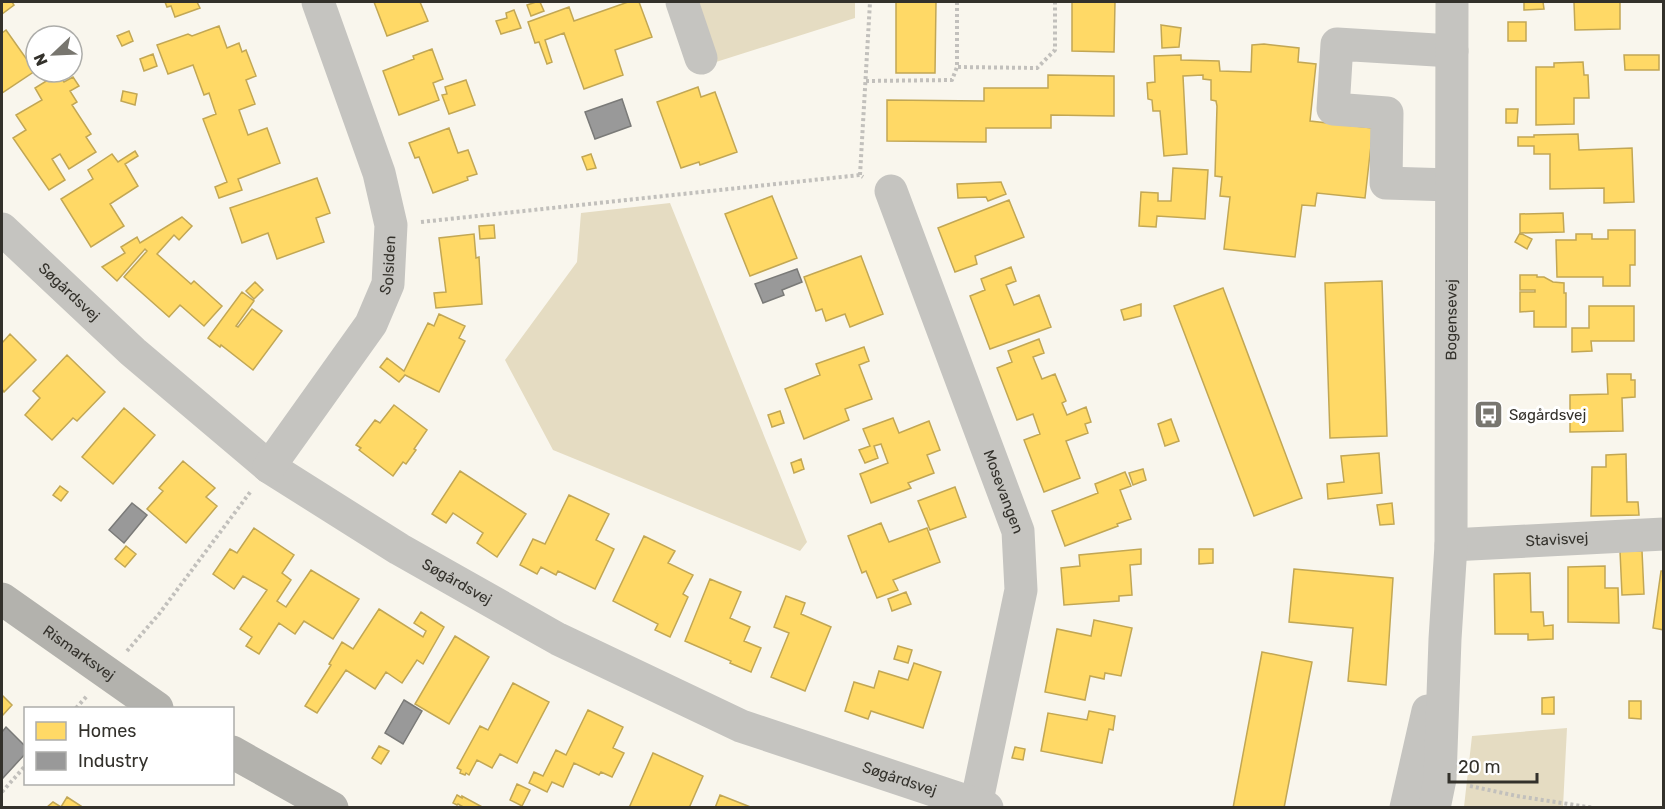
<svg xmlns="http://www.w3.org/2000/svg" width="1665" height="809" viewBox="0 0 1665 809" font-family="Rubik,sans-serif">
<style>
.green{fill:#e5dcc2}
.homes{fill:#ffd966;stroke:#c2a754;stroke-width:1.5}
.industry{fill:#999;stroke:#7a7a78;stroke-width:1.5}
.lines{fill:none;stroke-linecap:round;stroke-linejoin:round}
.path{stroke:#c2c0bc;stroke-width:4;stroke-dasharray:3 3;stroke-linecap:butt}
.minor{stroke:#c5c4c0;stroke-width:33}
.major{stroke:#b3b2ad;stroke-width:33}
.labels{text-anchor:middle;stroke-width:6;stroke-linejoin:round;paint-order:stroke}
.street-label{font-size:15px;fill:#33312b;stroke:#fff}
.poi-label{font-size:15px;fill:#33312b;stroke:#fff;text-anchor:start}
</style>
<rect width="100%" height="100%" fill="#f9f6ed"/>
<!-- green -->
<path class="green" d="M694 2H855V18L716 62Z
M670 203 807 542 800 551 553 450 505 360 577 262 581 213Z
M1567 728 1563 807H1464L1472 736Z"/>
<!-- homes -->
<path class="homes" d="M2 2H12L14 5 2 14Z
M165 2H197L200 8 175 17 171 6 167 7Z
M374 2H420L428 21 387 36Z
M536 2H540L544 11 531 16 527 5Z
M628 2H639L652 37 615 50 623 75 584 89 564 33 545 40 552 62 547 64 539 42 535 43 528 22 569 7 574 21Z
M896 2H936L935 73H896Z
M1072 2H1115L1114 52 1072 51Z
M1524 2H1543L1544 9 1524 10Z
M1574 2H1620V29L1575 30Z
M514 10 521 28 501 34 496 21 507 18 506 13Z
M1508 22H1526V41H1508Z
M1161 25 1181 28 1179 47 1162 48Z
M219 26 227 48 239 43 242 52 246 50 256 76 246 80 255 104 239 110 248 135 267 128 280 163 238 179 242 190 219 198 215 187 227 182 203 119 216 114 209 93 204 95 193 65 168 74 157 45 188 34 192 36Z
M6 30 35 71 2 93V33Z
M129 31 133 41 122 46 117 36Z
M1264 44 1299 48 1298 62 1316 64 1310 121 1373 128 1365 198 1317 193 1315 206 1302 205 1295 257 1224 249 1230 197 1220 196 1222 177 1215 176 1217 106 1216 101 1211 100V80L1203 79V75L1183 76 1187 154 1164 156 1160 111H1153L1152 100 1148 99 1147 83 1155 82 1154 56 1181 55V60L1219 61 1220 71 1251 72 1252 45Z
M432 49 443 79 433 83 439 100 399 115 383 71 414 59 413 56Z
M153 54 157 66 144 71 140 59Z
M1624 55H1659V70H1625Z
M1583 62 1584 75H1588L1589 98H1574V124L1536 125V67H1554V63Z
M59 73 64 82 73 77 79 86 70 91 77 102 72 105 91 134 86 137 96 152 69 169 60 154 52 159 65 180 49 190 13 138 26 130 16 115 42 100 35 88Z
M1048 75 1114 76V116L1051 115V128H986V142L887 141V100L984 101V88H1048Z
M466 80 475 105 449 114 442 95 447 94 445 87Z
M698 87 701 97 715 92 737 152 700 165 699 162 681 168 657 102Z
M123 91 137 94 135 105 121 101Z
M1506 109H1518L1517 123H1506Z
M449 128 458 153 468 150 477 174 467 177 468 180 433 193 419 157 415 158 409 143Z
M1578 134 1579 150 1632 148 1634 202 1604 203V188L1550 189V154H1534V146H1518V137H1534V135Z
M135 151 138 156 125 164 138 186 110 204 124 226 91 247 61 199 93 179 88 170 112 154 118 162Z
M591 154 596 168 587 170 582 157Z
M1173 168 1208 170 1205 219 1157 216 1156 227 1139 226 1141 192 1158 193V201H1171Z
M317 178 330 213 316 218 324 242 277 259 268 233 242 243 230 208Z
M1001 182 1006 194 988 201 986 197 958 198 957 184Z
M772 196 797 258 750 276 725 214Z
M1009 200 1024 237 975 256 977 264 955 272 938 228Z
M1563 213 1564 232 1520 233V214Z
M182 217 192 226 179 240 174 235 157 254 191 284 194 281 222 306 204 326 180 305 169 317 124 277 147 251 145 249 117 281 102 267 125 253 121 247 137 237 140 243Z
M494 225 495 238 480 239 479 226Z
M1608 230H1635V265H1630V286H1603V277H1557L1556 240H1576V234H1592V239H1608Z
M1520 233 1532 239 1527 249 1515 242Z
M474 234 476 258 479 257 482 304 436 308 434 293 446 292 439 238Z
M861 256 883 314 850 327 845 314 826 321 822 309 816 311 804 277Z
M1011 267 1016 281 1006 285 1014 305 1039 295 1051 327 990 349 970 296 985 290 981 279Z
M1520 275H1537V277H1544L1553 282 1564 283V293H1566V327H1534V311L1520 312V292H1535V290H1520Z
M1382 281 1387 436 1330 438 1325 283Z
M255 282 263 290 254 299 246 291Z
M1223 288 1302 498 1254 516 1174 306Z
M242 292 254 301 236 326 238 327 252 309 282 331 253 370 221 345 220 347 208 338Z
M1141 304V316L1124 320 1121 310Z
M1589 306H1634V341H1591L1592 351 1572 352V328H1589Z
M439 314 465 326 459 338 465 341 439 392 405 375 399 382 380 367 387 358 404 371 428 323 434 326Z
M10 334 36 360 4 392 2 389V343Z
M1039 339 1044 353 1033 357 1042 379 1055 374 1066 401 1062 403 1067 415 1086 407 1091 422 1085 424 1088 433 1066 441 1080 478 1044 492 1024 440 1040 434 1033 414 1017 420 997 368 1012 362 1008 351Z
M864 347 869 361 859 365 872 399 845 409 849 420 804 439 785 389 820 375 816 364Z
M67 355 105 392 77 421 73 418 52 440 25 415 40 398 33 391Z
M1607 374H1631V380H1635V397L1622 398 1623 431 1570 432V395L1608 394Z
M394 405 427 430 414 449 416 450 406 464 403 462 393 476 359 450 361 448 356 445 375 420 380 423Z
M124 408 155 435 113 484 82 457Z
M780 411 784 423 772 427 768 415Z
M893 418 899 433 929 421 940 450 927 455 934 473 908 483 911 488 871 503 860 474 888 463 881 444 874 446 878 458 865 463 859 450 870 446 863 429Z
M1171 419 1179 441 1165 446 1158 424Z
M1379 453 1382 493 1328 499 1327 484 1344 482 1341 456Z
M1626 454 1627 502H1638L1639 515 1591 516 1592 467H1606V455Z
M801 459 804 469 794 473 791 463Z
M183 461 215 488 206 497 217 506 186 543 147 509 163 491 159 488Z
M1143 469 1146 480 1133 485 1129 473Z
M460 471 526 514 497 557 477 543 483 533 453 513 446 523 432 514Z
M1125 472 1131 486 1120 490 1131 519 1117 524 1118 526 1065 546 1052 511 1098 493 1095 484Z
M60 486 68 492 61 501 53 495Z
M955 487 966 517 930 530 918 501Z
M569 495 609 514 596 540 614 549 595 589 558 571 556 575 541 567 537 574 520 565 533 539 545 544Z
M1392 503 1394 524 1380 525 1377 505Z
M881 523 889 542 927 528 940 562 893 580 898 590 877 598 866 571 862 573 848 536Z
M254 528 294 555 282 573 291 580 277 601 286 607 311 570 359 599 333 639 304 621 295 634 279 623 259 654 246 646 252 637 240 629 267 590 243 576 234 589 213 574 230 549 237 553Z
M644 536 675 551 668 563 693 575 683 594 688 597 670 637 655 630 658 624 613 601Z
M126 546 136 554 125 567 115 559Z
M1141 549V564L1130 565 1132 595 1119 596V601L1064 605 1061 568 1080 566 1079 555Z
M1199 549H1213V563L1199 564Z
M1620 551H1642L1644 594 1622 595Z
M1605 566V588H1618L1619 623 1568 622V567Z
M1294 569 1393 578 1386 685 1348 681 1353 628 1289 622Z
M1661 571H1664V630L1653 628Z
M1530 573 1531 612H1543L1544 626 1553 625V639L1528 640V634H1495L1494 574Z
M710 579 741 592 730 618 750 627 744 641 761 648 751 672 730 663 731 661 685 641Z
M906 592 911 604 892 611 888 599Z
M786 596 805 603 801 614 831 627 805 691 771 677 789 633 774 627Z
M379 609 423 637 426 631 414 623 421 612 444 627 423 664 417 660 402 683 386 672 375 689 346 670 317 713 305 706 331 665 329 664 342 642 353 649Z
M1094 620 1132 628 1121 676 1105 673 1104 679 1090 676 1085 700 1045 692 1057 629 1091 636Z
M455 636 489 657 449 724 415 704Z
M898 646 912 650 908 663 894 659Z
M1262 652 1312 662 1284 808H1233Z
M914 663 941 672 923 728 871 711 868 719 845 711 854 682 874 688 879 671 908 680Z
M513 683 549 702 517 763 500 754 492 768 477 760 469 775 466 773 465 775 460 773 461 770 457 768 480 726 488 730Z
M2 695 12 705 2 716Z
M1554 697V714H1542V698Z
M1629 701H1641V719L1629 718Z
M588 710 623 727 613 748 624 753 612 777 601 772 599 775 574 763 563 787 552 782 547 792 529 783 534 772 543 776 556 750 566 755Z
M1089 711 1115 716 1113 730 1109 729 1102 763 1041 751 1048 713 1087 720Z
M379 746 389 751 381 764 372 758Z
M1015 747 1025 749 1023 760 1012 758Z
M653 753 703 776 689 808H629Z
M517 784 530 790 522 806 510 800Z
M457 795 462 798V796L484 808H465L458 804 457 805 453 803Z
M720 795 753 808H715Z
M67 797 84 808H46L53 802 61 807Z"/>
<!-- industry -->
<path class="industry" d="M622 99 631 126 595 139 585 112Z
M797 269 802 282 782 290 784 295 763 303 755 284Z
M132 503 147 515 124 543 109 530Z
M404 700 422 711 403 744 385 733Z
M6 727 26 747V753L2 779V732Z"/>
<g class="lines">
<!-- path -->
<path class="path" d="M957 2V67L1037 68 1055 50V2
M866 81 952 80 957 67
M860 175 870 2
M421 222 860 175 863 177
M127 651 159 614 251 491
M76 708 88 695
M1470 786 1517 796 1594 808
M2 792 26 765"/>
<!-- minor -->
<g class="minor">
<path d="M682 2 701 58"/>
<path d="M1451 185 1386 183 1387 113 1333 109 1337 44 1452 51"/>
<path id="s1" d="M891 191 1018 531 1021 590 976 805"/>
<path id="s2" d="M2 229 133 352 269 467 399 549 558 639 741 726 987 808"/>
<path id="s3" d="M269 467 371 324 388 284 391 225 379 173 318 2"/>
<path id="s4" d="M1451 545 1664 534"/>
<path d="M1406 808 1428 711"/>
<path id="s5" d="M1434 808 1440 779 1445 639 1451 545 1452 2"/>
</g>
<!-- major -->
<g class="major">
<path id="s6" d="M2 599 157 708"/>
<path d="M232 752 332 808"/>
</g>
</g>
<!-- icons -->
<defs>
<symbol id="bus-square" viewBox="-11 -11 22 22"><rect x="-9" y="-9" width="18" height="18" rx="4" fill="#78766f" stroke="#fff"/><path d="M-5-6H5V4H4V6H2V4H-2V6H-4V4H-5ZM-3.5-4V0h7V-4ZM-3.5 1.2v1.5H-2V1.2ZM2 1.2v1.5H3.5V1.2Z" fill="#fff"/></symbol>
</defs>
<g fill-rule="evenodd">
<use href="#bus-square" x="1472" y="398" width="33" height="33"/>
</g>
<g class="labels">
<!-- street labels -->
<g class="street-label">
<text dy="5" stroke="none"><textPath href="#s3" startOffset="238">Solsiden</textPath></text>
<text dy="5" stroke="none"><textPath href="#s2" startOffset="92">Søgårdsvej</textPath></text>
<text dy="5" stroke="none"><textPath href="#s5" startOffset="489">Bogensevej</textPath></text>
<text dy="5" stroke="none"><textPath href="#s1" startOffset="321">Mosevangen</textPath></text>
<text dy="5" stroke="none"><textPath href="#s4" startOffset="106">Stavisvej</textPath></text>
<text dy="5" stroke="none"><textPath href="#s2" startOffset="578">Søgårdsvej</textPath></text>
<text dy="5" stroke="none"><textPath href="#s6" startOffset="94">Rismarksvej</textPath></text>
<text dy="5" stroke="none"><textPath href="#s2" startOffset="1064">Søgårdsvej</textPath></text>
</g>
<!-- poi labels -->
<g class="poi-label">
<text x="1509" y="420">Søgårdsvej</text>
</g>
</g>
<!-- border -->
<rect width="1665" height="809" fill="none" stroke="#33312b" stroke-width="6"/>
<!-- legend -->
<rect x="24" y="707" width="210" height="78" fill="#ffffff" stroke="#adadaa" stroke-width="1.5"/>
<rect x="36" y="722" width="30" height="18" fill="#ffd966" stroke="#adadaa" stroke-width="1.5"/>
<text x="78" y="737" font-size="18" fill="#33312b">Homes</text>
<rect x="36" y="752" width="30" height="18" fill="#999999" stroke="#adadaa" stroke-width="1.5"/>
<text x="78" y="767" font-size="18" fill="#33312b">Industry</text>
<!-- north arrow -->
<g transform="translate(54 54) rotate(247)"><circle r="28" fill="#ffffff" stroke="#adadaa" stroke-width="1.5"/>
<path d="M0-4.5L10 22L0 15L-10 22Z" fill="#78766f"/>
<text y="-9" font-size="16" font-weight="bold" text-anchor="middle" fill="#33312b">N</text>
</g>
<!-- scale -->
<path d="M1449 773v9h88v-9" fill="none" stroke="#33312b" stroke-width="3"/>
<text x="1458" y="773" font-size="18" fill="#33312b" stroke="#ffffff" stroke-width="4.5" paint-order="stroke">20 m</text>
</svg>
